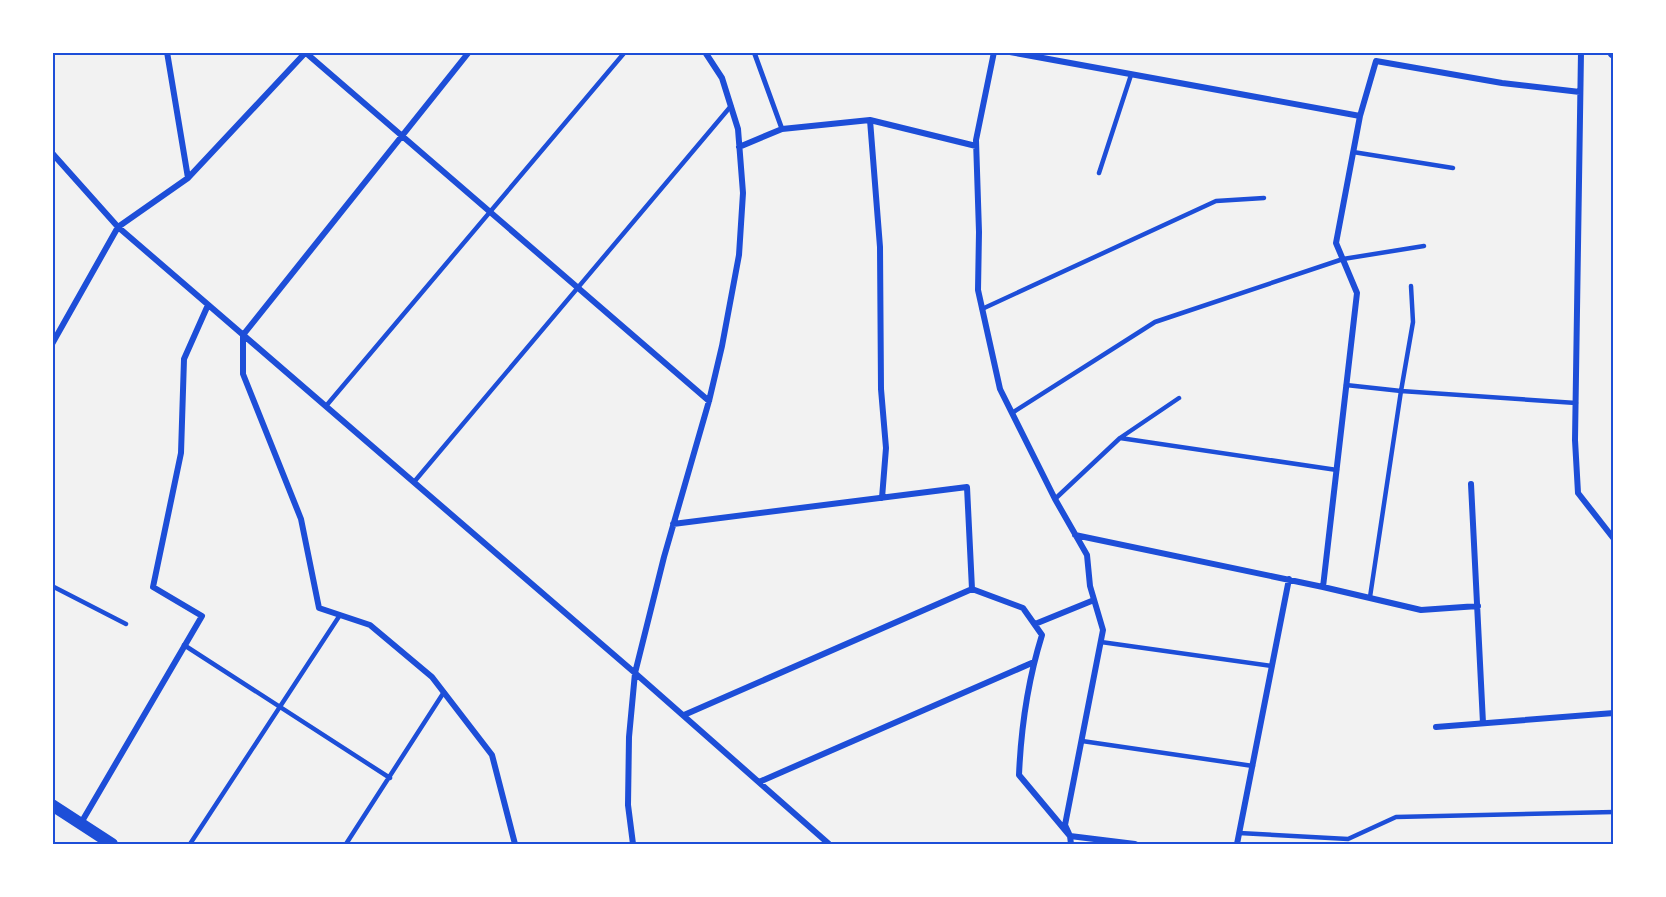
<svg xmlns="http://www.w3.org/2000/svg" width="1666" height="897" viewBox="0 0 1666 897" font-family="Mulish,sans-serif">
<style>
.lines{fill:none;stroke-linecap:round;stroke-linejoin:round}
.service{stroke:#1d4ed8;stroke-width:4.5}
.pedestrian{stroke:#1d4ed8;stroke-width:5}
.minor{stroke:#1d4ed8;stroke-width:6}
.secondary{stroke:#1d4ed8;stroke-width:12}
.neatline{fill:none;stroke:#1d4ed8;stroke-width:2}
</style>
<rect width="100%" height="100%" fill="#f2f2f2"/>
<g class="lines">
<!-- service -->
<path class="service" d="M1353 152 1453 168
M1099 173 1131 75
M982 309 1216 201 1264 198
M1346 385 1401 391 1576 403
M326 406 625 52
M1012 413 1155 322 1343 259 1424 246
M1120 438 1337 470
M414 482 731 106
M1055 499 1120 438 1179 398
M52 586 126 624
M1370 597 1401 391 1413 322 1411 286
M1101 642 1272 666
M184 645 390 778
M1082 741 1253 766
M1239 833 1348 839 1396 817 1614 812
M190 844 340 615
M346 844 444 692"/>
<!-- pedestrian -->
<path class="pedestrian" d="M754 52 782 129"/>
<!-- minor -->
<path class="minor" d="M167 52 188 178
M469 52 243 335V374L301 519 319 608 370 625 432 677 492 755 515 844
M994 52 976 140 979 232 978 290 1000 389 1055 499 1087 555 1090 586 1103 630 1065 825 1070 836 1135 844
M1010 52 1360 116
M1581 52 1575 440 1578 493 1614 539
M306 53 709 401
M870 120 880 247 881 389 886 448 882 498
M739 147 782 129 870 120 976 146
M52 153 118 227 635 673 829 844
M52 344 118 227 188 178 306 52
M1471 484 1483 723
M673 524 967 487 972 589
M1075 535 1323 587 1421 610 1478 606
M1323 587 1357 293 1336 243 1360 116 1376 61 1502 83 1580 92
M972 589 1023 608 1042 635C1028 680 1021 728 1019 775L1070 836 1071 844
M1035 624 1094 600
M684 715 972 589
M1436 727 1614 713
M759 782 1034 662
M81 823 202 616 153 587 181 453 184 359 208 305
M633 844 628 805 629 737 635 673 664 557 709 401 722 346 739 255 743 193 738 129 722 78 705 52
M1237 844 1289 579"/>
<!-- secondary -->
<path class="secondary" d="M1613 52 1614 53
M52 805 112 844"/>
</g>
<!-- border -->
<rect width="1666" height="897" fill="none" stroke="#ffffff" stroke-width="108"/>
<rect x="54" y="54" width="1558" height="789" class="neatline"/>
</svg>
